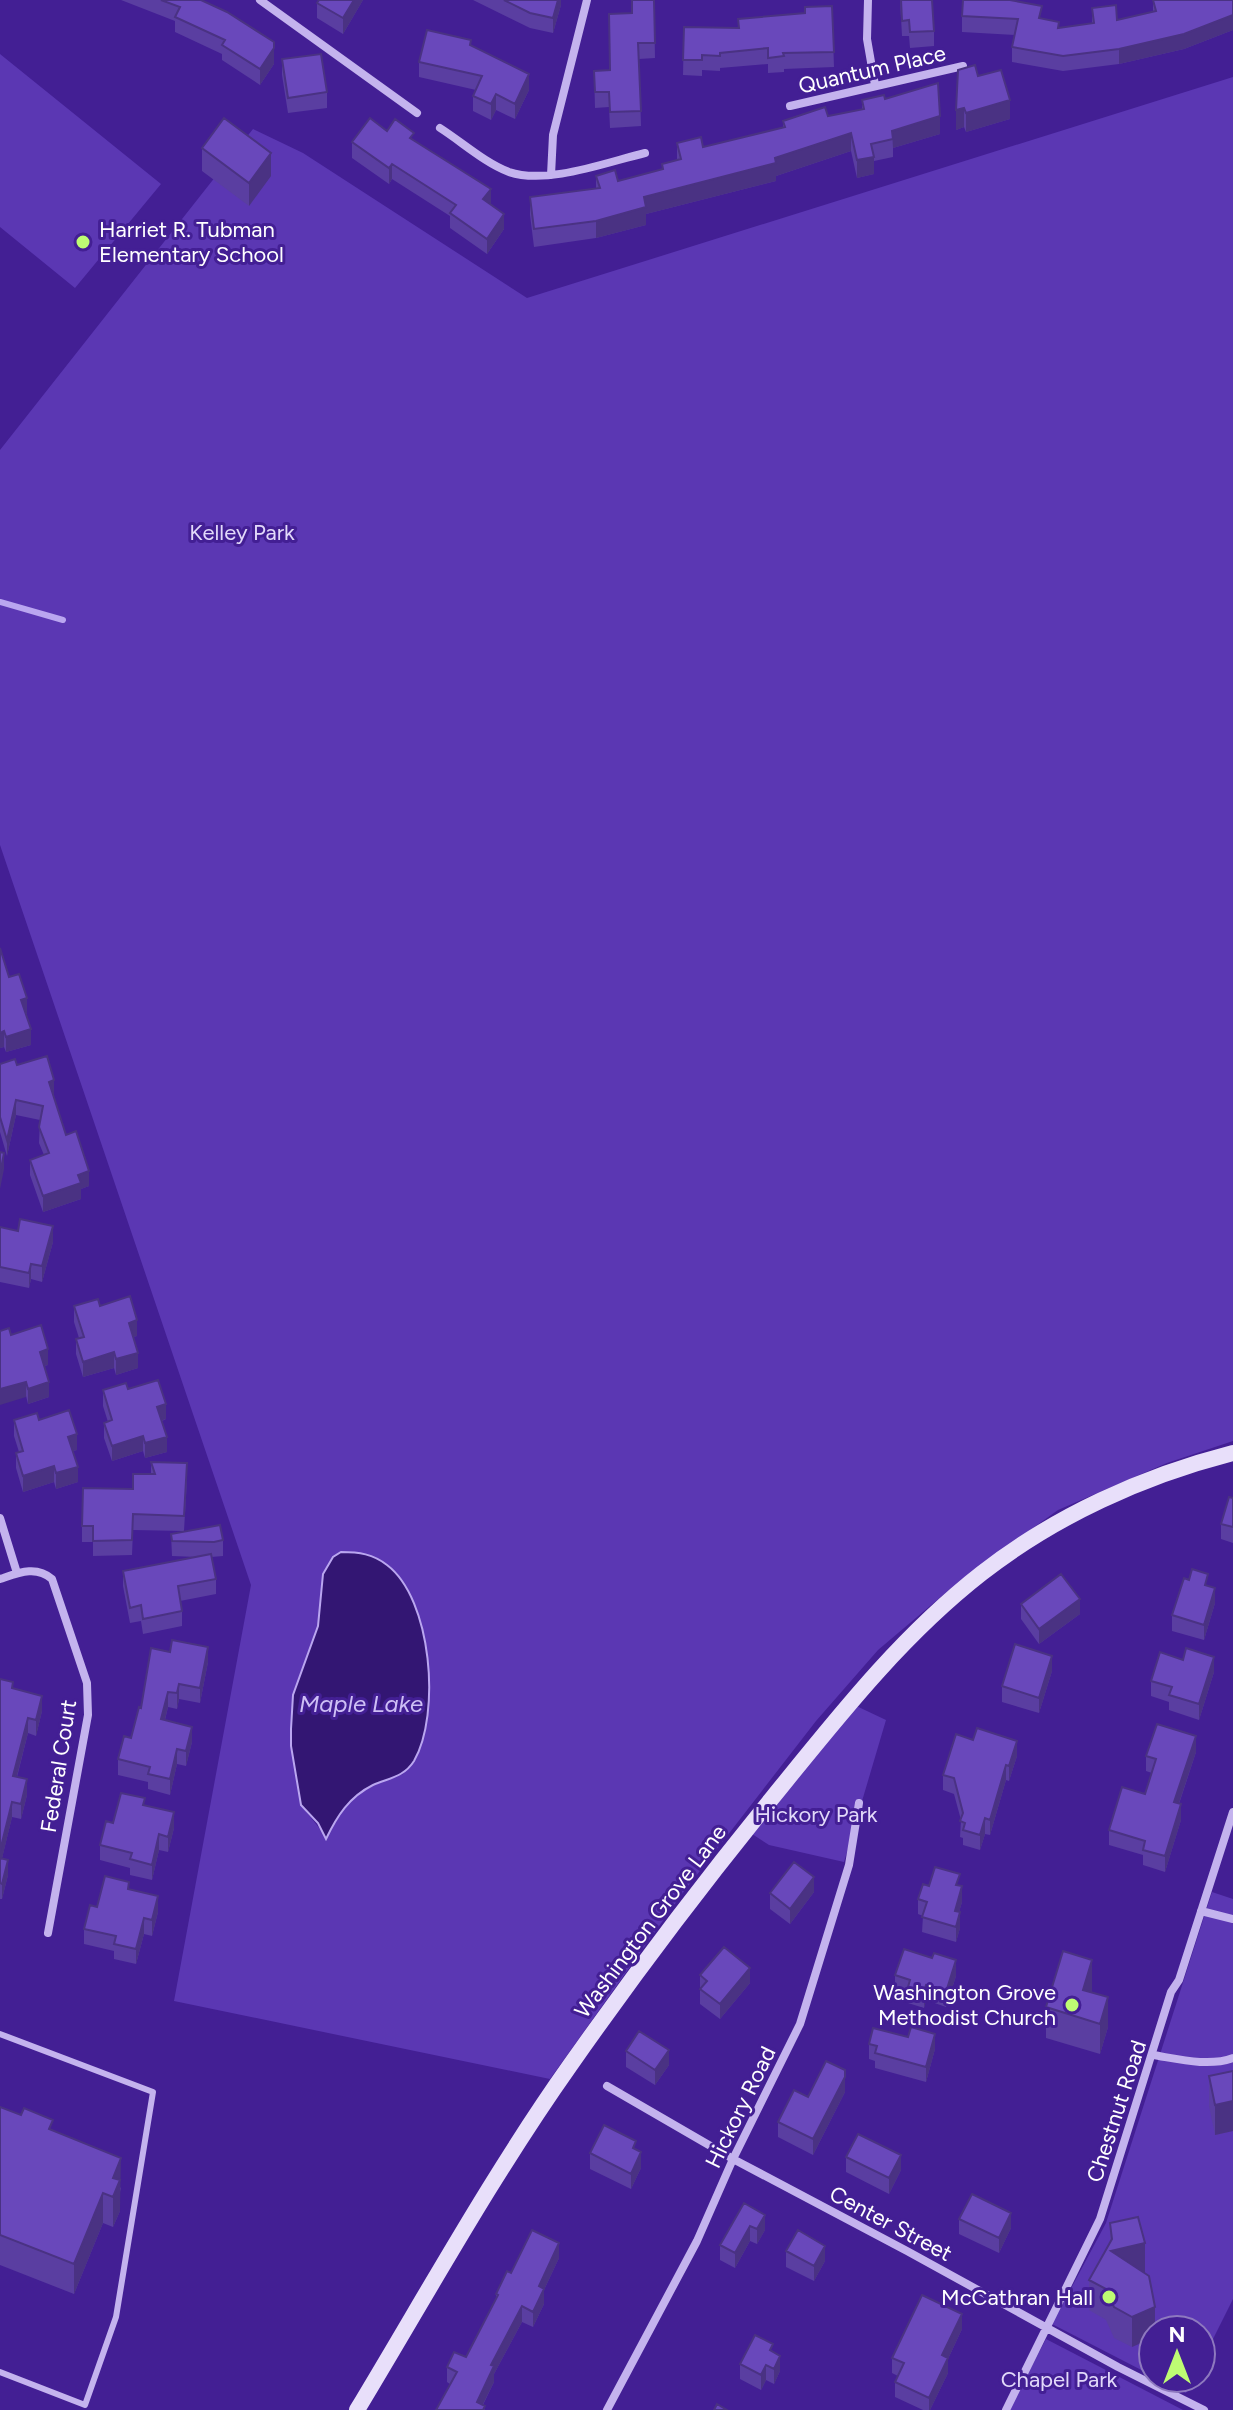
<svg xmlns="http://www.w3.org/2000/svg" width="1233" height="2410" viewBox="0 0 1233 2410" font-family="Figtree,sans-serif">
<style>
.green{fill:#5b37b3;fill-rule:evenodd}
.water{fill:#331673;stroke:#baa6f0;stroke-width:2}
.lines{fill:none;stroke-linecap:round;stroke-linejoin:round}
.stream{stroke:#baa6f0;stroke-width:6}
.lane{stroke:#c4b3ee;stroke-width:6}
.street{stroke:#c4b3ee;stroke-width:8}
.secondary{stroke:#e8dffa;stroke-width:16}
.wall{fill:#5a3ea1}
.shaded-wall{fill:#4a3283}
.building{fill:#6948bb;stroke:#4a3283;stroke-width:2}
.poi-dot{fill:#befc73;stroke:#431f94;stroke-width:3}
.labels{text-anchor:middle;stroke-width:6;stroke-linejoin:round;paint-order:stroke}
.street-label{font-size:22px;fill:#fff;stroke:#431f94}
.poi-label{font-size:22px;fill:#fff;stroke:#431f94;text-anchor:end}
.park-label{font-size:22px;fill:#e2d9fa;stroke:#431f94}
.water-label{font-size:24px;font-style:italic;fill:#cebff5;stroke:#431f94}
</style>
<rect width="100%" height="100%" fill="#431f94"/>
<!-- green -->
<path class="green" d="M0 54 161 184 75 288 0 227Z
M1233 77V1441L1167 1463 1058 1510 962 1579 878 1650 816 1721 682 1894 550 2079 174 2001 251 1585 0 845V450L253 129 303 153 527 298ZM333 1557C346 1557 365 1553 376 1558 416 1575 432 1652 429 1691 427 1713 410 1751 403 1774 362 1789 345 1797 327 1838L301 1805 291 1746V1729L293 1695 318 1626 323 1574Z
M850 1703 886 1720 844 1862 769 1845 749 1832Z
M1212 1892 1233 1899V2299L1201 2363V2330H1153V2376L1052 2324 1106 2223Z
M1046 2339 1183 2410H1009Z
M1157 2378H1193L1186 2393Z"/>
<!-- water -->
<path class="water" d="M341 1552C359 1552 373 1554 387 1565 432 1599 441 1714 414 1761 404 1777 389 1778 373 1785 349 1797 337 1816 326 1839L318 1823 301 1805 291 1746V1729L293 1695 318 1626 323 1574 333 1557Z"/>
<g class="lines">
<!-- stream -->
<path class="stream" d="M0 602 63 620"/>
<!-- lane -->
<path class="lane" d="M0 2034 153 2092 116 2317 85 2405 0 2372"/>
<!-- street -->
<path class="street" d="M260 0 417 113
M868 0 867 39 875 85
M790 106 963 66
M440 128C462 142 485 163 509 172 547 185 607 162 645 153
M551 175 553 135 587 0
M0 1518 17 1573
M0 1579C18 1573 36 1565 52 1579L87 1683 88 1715 48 1933
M1201 1911 1233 1919
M1153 2055C1178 2059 1209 2067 1233 2058
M607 2086 733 2159 907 2251 1118 2367 1204 2410
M607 2410 697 2241 733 2159 800 2024 849 1865 859 1803
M1006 2410 1100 2219 1171 1992 1179 1980 1233 1812"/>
<!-- secondary -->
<path class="secondary" d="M357 2410C427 2294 493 2174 571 2064 635 1973 703 1883 773 1797 837 1718 901 1636 982 1573 1055 1516 1143 1476 1233 1453"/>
</g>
<!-- wall -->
<path class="wall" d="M121 0H201L274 64 260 85 222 60V54L175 32V21Z
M363 0 343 34 317 18V3Z
M473 0H561V5L553 33 530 28Z
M654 0 655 58 639 59 641 126 610 128 609 107 595 108 594 71 610 70 632 13Z
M900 0 934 31V46L910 48 909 36H902Z
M1153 0H1233V30L1184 49 1119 64 1063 71 1012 62V47L1015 35 962 32V16L1042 19 1059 28 1092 24V8L1117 20 1153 12Z
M832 6 834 67 784 69V72L768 73V64L720 68V71L702 70V76L683 75 684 27 738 28V19L805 13Z
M471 46 529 90 515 119 496 110 491 120 473 111V96L476 90 419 77V62Z
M282 59 327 92V108L288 113 282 75Z
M978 76 1010 119 966 132 964 127 956 130Z
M885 99 940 134 893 148V157L874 161V174L857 178 851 151 776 176V181L646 214V225L596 238 534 247 530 215V197L596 189V176L618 181 662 169V164L677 160V143L703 147 783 127V121L828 116 862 109V100Z
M387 131 414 141 491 204 504 229 487 254 450 228V216L392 179 389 184 352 158V142Z
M202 148 271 176 249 206 202 171Z
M9 977 27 1013 26 1014 31 1045 6 1052 4 1047 0 1048Z
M0 1064 17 1065 54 1096H53L66 1135 89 1186 81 1189V1199L43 1212 30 1175V1160L44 1155 39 1143 40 1120 16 1115 7 1156 0 1132Z
M0 1227 53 1242 42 1282 31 1279 29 1288 0 1282Z
M74 1306H100L137 1336 133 1337 138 1368 116 1375 114 1368 83 1377 76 1354V1339L79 1338 74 1322Z
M11 1335 48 1365 44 1366 49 1397 28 1404Z
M128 1389 166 1419 162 1421 167 1452 145 1458 143 1451 112 1461 104 1438V1423L108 1422 103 1406V1390Z
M14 1420H39L77 1450 73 1451 78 1482 56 1489 54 1482 23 1492 16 1468V1453L19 1452 14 1436Z
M151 1462 187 1479 184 1531 133 1530 132 1555 93 1556V1542H82V1526L133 1489 151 1474Z
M1233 1498V1543L1221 1539V1524Z
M171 1534 223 1540V1556L211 1557 216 1579V1594L180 1601 182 1611V1626L143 1634 141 1621 130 1623 123 1586V1571L197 1557 172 1556Z
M1215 1603 1204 1640 1172 1631V1615Z
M1021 1604 1080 1614 1039 1644 1021 1619Z
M208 1662 200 1703 179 1699 177 1709 168 1707 165 1720 192 1742 186 1766 177 1764 170 1795 148 1789V1782L118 1775V1759L131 1738 141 1708Z
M1052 1671 1039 1713 1002 1702V1686Z
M1214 1672 1199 1720 1169 1710V1702L1151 1696V1681Z
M0 1679 42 1711 36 1736 28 1733 17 1777 27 1795 21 1819 12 1817 2 1858 8 1875 2 1899H0Z
M1196 1752 1179 1804 1181 1820 1165 1872 1143 1865V1855L1109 1845V1830L1145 1794 1152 1773 1146 1771V1756Z
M1017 1756 1009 1781 1006 1780 990 1835 985 1834 980 1850 963 1845V1838L960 1837 961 1820 954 1794 943 1790V1775Z
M145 1805 174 1828 168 1852 159 1850 152 1880 130 1875V1868L100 1860V1845L113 1823Z
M929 1886H960L962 1902 959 1912 960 1928 956 1942 922 1932 923 1916 918 1914V1899Z
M129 1889 158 1912 152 1936 144 1934 136 1964 114 1959V1951L84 1944V1929Z
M814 1892 790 1924 770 1909V1893Z
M700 1975 750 1983 720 2019 700 2004Z
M895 1975 956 1976 946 2007 926 2000 924 2008 908 2003V1994L895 1990Z
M1092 1990 1091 1992 1108 2027 1100 2054 1046 2038V2007Z
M869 2044 935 2049 926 2082 875 2068V2061L869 2059Z
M626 2051 669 2065 655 2085 626 2067Z
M1233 2071V2131L1215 2135 1209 2106V2076Z
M845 2092 813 2155 778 2137V2122L808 2097Z
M0 2107 53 2130 121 2188 120 2192V2211L113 2227 103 2223 74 2294 0 2265Z
M590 2153 641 2168 631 2189 590 2169Z
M846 2157 901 2170 889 2194 846 2172Z
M744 2203 765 2230 757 2244 750 2241 735 2268 720 2260V2245Z
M959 2219 1011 2228 999 2253 959 2234Z
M1110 2223 1145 2273 1155 2330 1132 2347 1114 2338 1106 2320 1089 2310V2280L1110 2242Z
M786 2251 825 2261 814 2281 786 2267Z
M559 2258 544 2290V2304L533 2327 522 2322 494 2374V2382L483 2405 485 2410 447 2382V2367L466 2357 496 2299V2294L511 2273Z
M962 2329 948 2359V2373L930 2410H923L895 2397V2382L898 2376 892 2373V2358Z
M773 2352 780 2371 774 2384 766 2380 761 2390 740 2379V2364Z"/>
<!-- shaded-wall -->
<path class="shaded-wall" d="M354 0H363L343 34V18Z
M558 0H561V5L553 33V18Z
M1233 15V30L1184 49 1119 64V49Z
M274 48V64L260 85V69Z
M529 74V90L515 119V104Z
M496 94V110L491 120V104Z
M1010 100V119L966 132V113Z
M964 108V127L956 130V110Z
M940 116V134L893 148 892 131Z
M851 133V151L776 176V181L646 214V225L596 238V221L644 197 775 158Z
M271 153V176L249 206V183Z
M874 157V174L857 178V160Z
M392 164V179L389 184V168Z
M491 189V204L483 199Z
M504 214V229L487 254V239Z
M27 998V1013L21 1015V1000Z
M31 1029V1045L6 1052V1037Z
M4 1031V1047L0 1048V1033Z
M54 1080V1096L49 1097V1082Z
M16 1100V1115L7 1156V1140Z
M4 1153V1169L0 1189V1174Z
M89 1171V1186L81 1189V1199L43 1212V1196L78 1175Z
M53 1226V1242L42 1282V1266Z
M31 1264V1279L29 1288V1273Z
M137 1320V1336L129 1338V1323Z
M48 1349V1365L40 1367V1352Z
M114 1352V1368L83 1377V1362Z
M138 1353V1368L116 1375V1359Z
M26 1382V1397L0 1405V1389Z
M49 1382V1397L28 1404V1389Z
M166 1404V1419L157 1422V1407Z
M77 1434V1450L68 1452V1437Z
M143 1436V1451L112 1461V1446Z
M167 1437V1452L145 1458V1443Z
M54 1466V1482L23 1492V1476Z
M78 1467V1482L56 1489V1473Z
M1215 1588V1603L1204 1640V1625Z
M1080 1599V1614L1039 1644V1629Z
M208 1647V1662L200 1703V1688Z
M1052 1656V1671L1039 1713V1698Z
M1214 1657V1672L1199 1720V1704Z
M179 1684V1699L177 1709V1693Z
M168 1692V1707L161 1735V1719Z
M42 1696V1711L36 1736V1720Z
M28 1718V1733L13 1791V1776Z
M192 1727V1742L186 1766V1751Z
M1196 1736V1752L1174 1818V1802Z
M1017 1741V1756L1009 1781V1766Z
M177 1749V1764L170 1795V1779Z
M1006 1765V1780L990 1835V1820Z
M27 1779V1795L21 1819V1804Z
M12 1802V1817L0 1867V1851Z
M1181 1804V1820L1165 1872V1856Z
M174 1812V1828L168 1852V1837Z
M985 1818V1834L980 1850V1835Z
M159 1834V1850L152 1880V1865Z
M8 1860V1875L2 1899V1884Z
M814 1877V1892L790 1924V1909Z
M962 1886V1902L955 1926V1911Z
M158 1896V1912L152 1936V1920Z
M960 1912V1928L956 1942V1927Z
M144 1918V1934L136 1964V1949Z
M956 1960V1976L946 2007V1992Z
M1092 1960V1990L1083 2020V1990Z
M750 1968V1983L720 2019V2004Z
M926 1985V2000L924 2008V1992Z
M1108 1997V2027L1100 2054V2024Z
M935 2034V2049L926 2082V2067Z
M669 2050V2065L655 2085V2070Z
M845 2077V2092L813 2155V2139Z
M1233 2101V2131L1215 2135V2105Z
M641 2152V2168L631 2189V2174Z
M901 2155V2170L889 2194V2178Z
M121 2158 120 2211 113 2227V2178Z
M103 2193V2223L74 2294V2264Z
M1011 2213V2228L999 2253V2238Z
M765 2215V2230L757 2244V2229Z
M750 2226V2241L735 2268V2253Z
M559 2243V2258L544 2290V2304L533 2327V2312L539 2286Z
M1145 2243V2273L1111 2251Z
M825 2246V2261L814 2281V2266Z
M522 2306V2322L494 2374V2382L480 2410 477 2402 491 2365Z
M1155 2307V2330H1153V2338L1132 2347V2317Z
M962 2314V2329L948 2359V2373L930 2410H929V2398L942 2355Z
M780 2356V2371L774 2384V2369Z
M766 2365V2380L761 2390V2375Z"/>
<!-- building -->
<path class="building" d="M161 0H201L227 12 274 42V48L260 69 222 45 225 40 175 17 180 7Z
M319 0H354L343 18 317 3Z
M504 0H558L553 18 530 13Z
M632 0H654L655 43H638L641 111 610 112 609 92H595L594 71 610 70 609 14 632 13Z
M901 0H932L934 31 910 32 909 20 902 21Z
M963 0H1010L1042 6 1039 18 1059 22 1058 28 1094 23 1092 8 1116 5 1117 20 1156 11 1153 0H1233V15L1184 34 1119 49 1063 56 1012 47 1018 19 962 16Z
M832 6 834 52 783 53 784 56 768 58V48L720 53V56L702 55V60H683L684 27 739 28 738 19 805 13V7Z
M427 30 471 40 470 45 529 74 515 104 496 94 491 104 473 96 482 76 419 62Z
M321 54 327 92 288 98 282 59Z
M975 65 978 76 1001 70 1010 100 966 113 964 108 956 110 958 70Z
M938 83 940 116 892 131 893 139 871 144 874 157 857 160 851 133 775 158 776 163 644 197 646 207 596 221 534 229 530 197 600 188 596 176 615 170 618 181 663 169 662 164 681 159 677 143 701 137 703 147 785 127 783 121 825 107 828 116 864 109 862 100 884 95 885 99Z
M224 118 271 153 249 183 202 148Z
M370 118 387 131 395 119 414 133 410 138 491 189 483 199 504 214 487 239 450 213 456 205 392 164 389 168 352 142Z
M0 948 9 977 19 974 27 998 21 1000 31 1029 6 1037 4 1031 0 1033Z
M47 1056 54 1080 49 1082 66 1135 76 1131 89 1171 78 1175 81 1183 43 1196 30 1160 49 1153 39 1127 43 1106 16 1100 7 1140 0 1117V1064L15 1059 17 1065Z
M0 1152 4 1153 0 1174Z
M20 1219 53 1226 42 1266 31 1264 29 1273 0 1267V1227L18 1231Z
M130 1296 137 1320 129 1323 138 1353 116 1359 114 1352 83 1362 76 1339 84 1337 74 1306 98 1299 100 1306Z
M41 1325 48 1349 40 1352 49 1382 28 1389 26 1382 0 1389V1331L9 1328 11 1335Z
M158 1380 166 1404 157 1407 167 1437 145 1443 143 1436 112 1446 104 1423 112 1420 103 1390 126 1383 128 1389Z
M69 1410 77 1434 68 1437 78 1467 56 1473 54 1466 23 1476 16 1453 23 1451 14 1420 37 1413 39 1420Z
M151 1462 187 1463 184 1516 133 1514 132 1540 93 1541V1526H82L83 1488 133 1489V1474H155Z
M1229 1497 1233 1498V1527L1221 1524Z
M220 1525 223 1540 214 1542 172 1541 171 1534Z
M211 1554 216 1579 178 1586 182 1611 143 1619 141 1605 130 1608 123 1571Z
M1192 1569 1208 1574 1205 1585 1215 1588 1204 1625 1172 1615 1184 1578 1189 1580Z
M1061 1574 1080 1599 1039 1629 1021 1604Z
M172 1640 208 1647 200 1688 179 1684 177 1693 168 1692 161 1719 192 1727 186 1751 177 1749 170 1779 148 1774 150 1767 118 1759 124 1736 131 1738 139 1707 141 1708 151 1648 170 1652Z
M1015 1644 1052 1656 1039 1698 1002 1686Z
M1186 1648 1214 1657 1199 1704 1169 1695 1172 1687 1151 1681 1160 1652 1183 1660Z
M0 1679 13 1682 12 1688 42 1696 36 1720 28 1718 13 1776 27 1779 21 1804 12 1802 0 1851Z
M1157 1724 1196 1736 1174 1802 1181 1804 1165 1856 1143 1850 1145 1841 1109 1830 1122 1787 1145 1794 1156 1759 1146 1756Z
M977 1728 1017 1741 1009 1766 1006 1765 990 1820 985 1818 980 1835 963 1830 965 1823 960 1821 963 1813 954 1778 943 1775 956 1734 973 1740Z
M121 1793 145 1798 143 1805 174 1812 168 1837 159 1834 152 1865 130 1859 132 1853 100 1845 106 1821 113 1823Z
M0 1858 8 1860 2 1884 0 1883Z
M794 1862 814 1877 790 1909 770 1893Z
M935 1867 960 1874 956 1885 962 1886 955 1911 960 1912 956 1927 922 1917 927 1902 918 1899 923 1884 929 1886Z
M105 1876 129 1882 128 1889 158 1896 152 1920 144 1918 136 1949 114 1944 116 1936 84 1929 90 1905 97 1907Z
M724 1947 750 1968 720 2004 700 1989 707 1981 700 1975Z
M904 1949 932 1958 934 1953 956 1960 946 1992 926 1985 924 1992 908 1987 910 1980 895 1975Z
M1063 1951 1092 1960 1083 1990 1108 1997 1100 2024 1046 2007Z
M911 2027 935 2034 926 2067 875 2053 877 2046 869 2044 873 2028 908 2037Z
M639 2031 669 2050 655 2070 626 2051Z
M826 2061 845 2070V2077L813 2139 778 2122 794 2090 808 2097Z
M1233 2071V2101L1215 2105 1209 2076Z
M0 2107 21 2115 24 2108 53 2120 49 2129 121 2158 113 2178 120 2180 113 2197 103 2193 74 2264 0 2235Z
M604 2125 636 2141 633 2148 641 2152 631 2174 590 2153Z
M858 2134 901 2155 889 2178 846 2157Z
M972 2194 1011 2213 999 2238 959 2219Z
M744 2203 765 2215 757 2229 750 2226 735 2253 720 2245Z
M1138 2217 1145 2243 1111 2251 1149 2276 1155 2307 1132 2317 1114 2307 1106 2289 1089 2280 1112 2239 1110 2223Z
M532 2230 559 2243 539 2286 544 2289 533 2312 522 2306 491 2365 494 2366 477 2402 485 2406 483 2410H436L457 2372 447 2367 454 2352 466 2357 498 2295 496 2294 507 2271 511 2273Z
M798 2230 825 2246 814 2266 786 2251Z
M922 2295 962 2314 942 2355 948 2358 929 2398 895 2382 904 2363 892 2358Z
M755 2335 773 2344 770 2350 780 2356 774 2369 766 2365 761 2375 740 2364Z
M717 2404 727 2410H714Z"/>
<!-- markers -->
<g class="poi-dot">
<circle cx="83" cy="242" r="8"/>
<circle cx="1072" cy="2005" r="8"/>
<circle cx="1109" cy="2297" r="8"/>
</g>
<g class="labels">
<!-- street labels -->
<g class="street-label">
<text transform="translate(872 69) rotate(-13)" y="8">Quantum Place</text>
<text transform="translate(58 1766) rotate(-81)" y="8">Federal Court</text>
<text transform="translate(650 1921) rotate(-53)" y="8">Washington Grove Lane</text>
<text transform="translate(740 2107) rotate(-64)" y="8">Hickory Road</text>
<text transform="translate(1116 2111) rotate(-72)" y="8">Chestnut Road</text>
<text transform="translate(891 2223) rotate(28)" y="8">Center Street</text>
</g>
<!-- poi labels -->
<g class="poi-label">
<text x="99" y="237" text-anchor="start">Harriet R. Tubman<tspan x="99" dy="25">Elementary School</tspan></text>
<text x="1056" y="2000">Washington Grove<tspan x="1056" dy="25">Methodist Church</tspan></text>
<text x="1093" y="2305">McCathran Hall</text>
</g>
<!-- park labels -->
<g class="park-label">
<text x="242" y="540">Kelley Park</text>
<text x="816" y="1822">Hickory Park</text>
<text x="1059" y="2387">Chapel Park</text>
</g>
<!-- water labels -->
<g class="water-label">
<text x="361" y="1712">Maple Lake</text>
</g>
</g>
<!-- north arrow -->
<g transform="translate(1177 2354)"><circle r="38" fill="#431f94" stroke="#8e79bf" stroke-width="2"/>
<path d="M0-6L14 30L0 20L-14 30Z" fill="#befc73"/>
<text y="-12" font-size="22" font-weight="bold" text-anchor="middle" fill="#ffffff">N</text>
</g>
</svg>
